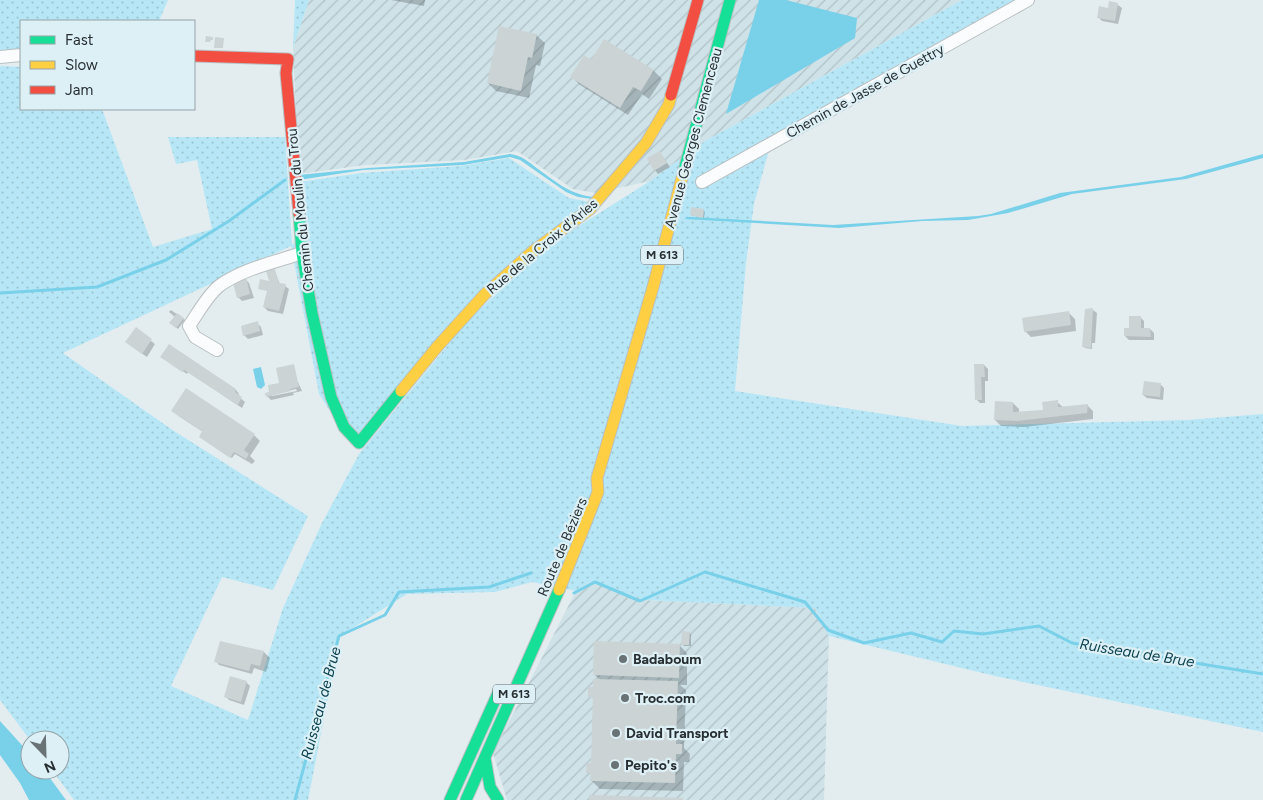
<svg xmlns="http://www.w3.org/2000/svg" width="1263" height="800" viewBox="0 0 1263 800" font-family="Figtree,sans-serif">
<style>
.industrial{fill:url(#industrial-furrows)}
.grass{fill:url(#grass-dots)}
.water{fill:#79d0e9}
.shadow{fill:#0003;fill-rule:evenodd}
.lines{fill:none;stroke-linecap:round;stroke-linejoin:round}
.stream{stroke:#79d0e9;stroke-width:3}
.building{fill:#cbd3d5}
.street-casing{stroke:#b9c0c3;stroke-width:14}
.fast-casing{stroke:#b9c0c3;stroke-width:13}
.slow-casing{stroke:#b9c0c3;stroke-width:13}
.jam-casing{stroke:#b9c0c3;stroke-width:13}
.street{stroke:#fbfcfd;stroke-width:12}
.fast{stroke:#16e098;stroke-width:11}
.slow{stroke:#ffcf43;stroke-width:11}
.jam{stroke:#f24e42;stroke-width:11}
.poi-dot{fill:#697274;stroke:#ddf0f6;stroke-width:2}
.labels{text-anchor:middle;stroke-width:4.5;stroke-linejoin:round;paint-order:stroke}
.shield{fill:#ddf0f6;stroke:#5e696d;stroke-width:1}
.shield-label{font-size:12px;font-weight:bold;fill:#282f32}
.street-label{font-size:14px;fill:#282f32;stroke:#ddf0f6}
.poi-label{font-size:14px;font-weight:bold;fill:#282f32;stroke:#ddf0f6;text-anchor:start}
.water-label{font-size:15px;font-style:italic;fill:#0d4351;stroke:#ddf0f6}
</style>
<defs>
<pattern id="industrial-furrows" width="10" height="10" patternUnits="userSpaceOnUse" patternTransform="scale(1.25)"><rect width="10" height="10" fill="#cee2e7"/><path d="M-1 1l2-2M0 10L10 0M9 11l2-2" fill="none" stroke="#b1c2c7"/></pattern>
<pattern id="grass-dots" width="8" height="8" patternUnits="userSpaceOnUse" patternTransform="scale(1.25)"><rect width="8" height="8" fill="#b7e7f6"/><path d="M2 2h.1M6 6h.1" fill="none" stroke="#9dc6d3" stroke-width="1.8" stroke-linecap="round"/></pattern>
</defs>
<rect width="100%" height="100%" fill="#e3edf0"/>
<!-- industrial -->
<path class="industrial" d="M309 0H962L705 141 650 181 596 193 573 189 517 151 464 160 365 165 299 174 293 48Z
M590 582 644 600 815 608 829 636 824 800H507L493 753 576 591Z"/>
<!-- grass -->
<path class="grass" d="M0 0H168L159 21H21V51L0 52Z
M295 0H309L293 48Z
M962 0H1019L773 136 754 204 746 263 735 391 962 426 1187 420 1263 414V732L995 676 829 636 815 608 644 600 590 582 576 591 532 582 495 592 407 594 340 636 308 800H74L52 770H60V740H30L0 700V66L21 67V109H102L153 247 212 229 197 160 176 164 168 137H285L292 245 305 233 299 182 361 173 460 166 509 158 569 198 590 202 533 245 351 444 319 394 291 246 63 353 171 429 308 516 273 590 222 577 171 686 248 720 283 608 322 523 359 454 470 318 541 253 571 231 650 181 705 141Z"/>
<!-- water -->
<path class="water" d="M759 0H786L857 18 855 38 726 114Z
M510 154C521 155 529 162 538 169 556 182 571 195 594 197L592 199 578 197 566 192 520 160 510 157 463 165 363 170 299 180V175L368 168 464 162Z
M1263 154V158L1186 179 1072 194 1008 213 968 220 922 221 839 228 685 219 686 217H691L833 225 978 216 991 214 1060 193 1181 177Z
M261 367 265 385 261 389 257 387 253 369Z
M0 721 30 754V770H44L66 800H29L20 783 0 755Z"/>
<!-- shadow -->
<path class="shadow" d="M391 0H425L424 6Z
M1118 5 1122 8 1118 24 1102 21 1098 17Z
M536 35 545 43 540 66 536 65 529 98 496 91 488 83Z
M605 40 654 71 662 79 649 99 642 94 628 115 580 85 572 77 591 62Z
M660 153 670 167 658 174 655 170Z
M703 210 705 212 704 218 691 215Z
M274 270 280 284 285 286 289 289 283 314 268 311 264 307 268 291 260 288 271 282Z
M245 279 249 283 254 298 242 301 238 297Z
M171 310 185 320 178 329 171 323 175 317 169 312Z
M1093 310 1097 313 1095 343H1092V349L1085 348 1084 346Z
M1069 313 1075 319 1076 331 1031 337 1025 331Z
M1140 317 1144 321V329H1150L1154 333V340H1129L1125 336Z
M257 323 261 327 263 335 248 339 244 335Z
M136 329 155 344 147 357 131 346Z
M162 357 236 390 239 394 238 396 245 402 242 408 188 372 187 374Z
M984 365 988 369V381H985V403H980L976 399 975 366Z
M298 382 302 391 293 393 294 395 271 400 267 396 280 384ZM296 389 297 391 272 396V394Z
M1160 384 1164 388 1163 400 1147 398 1143 395Z
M1057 402 1064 408 1087 405 1093 411V419L1024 427 1001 426 995 420 1013 403 1019 409V413L1044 411Z
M177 415 254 435 260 441 250 456 255 461 252 464 235 454 232 458 202 438 203 432Z
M690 633 691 635V646H684L682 644Z
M679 645 687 653V685H680L686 690 684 748 690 754 689 762H684L683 791 600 789 592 781V774L588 772 592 766 594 698 589 696 592 688 600 680 595 675Z
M264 652 270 658 266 672 254 668 252 674 219 665 216 661Z
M246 682 250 686 244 705 229 700 225 696Z"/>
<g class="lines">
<!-- stream -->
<path class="stream" d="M0 293 97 287 166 260 229 221 285 180
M574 593 595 582 640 601 705 572 805 602 828 630 864 643 911 633 942 642 954 631 983 634 1039 626 1072 643 1263 674
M295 800 339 636 385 615 399 592 489 587 531 573"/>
</g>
<!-- building -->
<path class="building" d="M1109 1 1118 3 1115 21 1097 18 1099 6 1108 8Z
M499 26 537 34 532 58 528 57 521 91 487 83Z
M206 36 213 37V40H211L210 42H205Z
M215 37 224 38 223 48H214Z
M604 39 654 70 641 91 633 87 620 108 570 77 584 55 591 60Z
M660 151 667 163 654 171 647 158Z
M691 207 704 209 703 218 690 215Z
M275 269 279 283 286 284 279 311 263 307 267 291 258 289 260 279 269 281 266 271Z
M246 277 250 294 237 298 233 283Z
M1093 308 1091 348 1082 347 1085 309Z
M1069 311 1071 325 1024 332 1022 318Z
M177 313 184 318 176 328 169 323Z
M1129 316H1141V328H1150L1151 337 1124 336V328H1129Z
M258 321 260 331 243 336 241 326Z
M136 327 152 339 142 354 125 342Z
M169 344 236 389 235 392 242 397 238 405 184 370 182 372 160 357Z
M294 364 299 387 290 389 291 391 266 397 265 393 269 392 268 385 279 383 276 368Z
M974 364H984L985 377H981L982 400H975Z
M1144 381 1161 383 1160 397 1142 395Z
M186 388 255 434 244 450 249 454 246 459 234 452 230 458 199 437 202 431 171 411Z
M1058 400V407L1088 404 1087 413 1017 421 994 420 995 401 1013 402V412L1043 410 1042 402Z
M682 631 690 632 689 645H681Z
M220 641 264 651 260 666 251 664 249 671 214 662Z
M594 641 680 644 679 678 593 675Z
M230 676 247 681 241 702 224 697Z
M593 679 678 681 676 744H682V754H676L675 783 590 781 591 773H586L587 763H591L593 697H588V687H593Z
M589 795 683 798V800H589Z"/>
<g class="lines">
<defs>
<path id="street" d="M0 57 21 55
M702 182 1028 0
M217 350 195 337 189 326C198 313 207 296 219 286 242 269 275 262 302 253"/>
<path id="fast" d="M683 174 730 0
M299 214 302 253 312 313 331 397 344 427 359 443 401 391
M485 758 490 787 498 800
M450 800 499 691
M466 800 559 590"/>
<path id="slow" d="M401 391 437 347 485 294 532 252 590 209 646 143 669 104 671 95
M559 590 598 492 597 478 653 287 683 174"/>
<path id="jam" d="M194 56 288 59 286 73 299 214
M671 95 698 0"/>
</defs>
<!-- street casing -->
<use href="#street" class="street-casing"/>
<!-- fast casing -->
<use href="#fast" class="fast-casing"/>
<!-- slow casing -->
<use href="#slow" class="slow-casing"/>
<!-- jam casing -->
<use href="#jam" class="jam-casing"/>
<!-- street -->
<use href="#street" class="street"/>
<!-- fast -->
<use href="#fast" class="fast"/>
<!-- slow -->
<use href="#slow" class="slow"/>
<!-- jam -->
<use href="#jam" class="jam"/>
</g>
<!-- markers -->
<g class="poi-dot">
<circle cx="623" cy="659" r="5"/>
<circle cx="625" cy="698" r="5"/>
<circle cx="616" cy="733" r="5"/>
<circle cx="615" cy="765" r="5"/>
</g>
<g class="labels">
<!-- shield labels -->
<g class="shield">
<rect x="641" y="245.5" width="42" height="19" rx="4"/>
<rect x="493" y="684.5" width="42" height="19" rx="4"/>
</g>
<g class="shield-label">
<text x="662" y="259">M 613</text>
<text x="514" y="698">M 613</text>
</g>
<!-- street labels -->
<g class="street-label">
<text transform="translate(865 91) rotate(-29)" y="5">Chemin de Jasse de Guettry</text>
<text transform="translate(693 138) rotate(-75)" y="5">Avenue Georges Clemenceau</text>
<text transform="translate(300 210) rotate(-96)" y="5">Chemin du Moulin du Trou</text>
<text transform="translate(542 246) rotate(-40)" y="5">Rue de la Croix d'Arles</text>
<text transform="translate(562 547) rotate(-67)" y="5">Route de Béziers</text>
</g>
<!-- poi labels -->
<g class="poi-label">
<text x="633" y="664">Badaboum</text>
<text x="635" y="703">Troc.com</text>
<text x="626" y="738">David Transport</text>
<text x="625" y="770">Pepito's</text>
</g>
<!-- water labels -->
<g class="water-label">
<text transform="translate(1137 653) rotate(9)" y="5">Ruisseau de Brue</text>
<text transform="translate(321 703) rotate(-75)" y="5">Ruisseau de Brue</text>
</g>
</g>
<!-- legend -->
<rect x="20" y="20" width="175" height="90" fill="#ddf0f6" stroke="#95a3a8"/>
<rect x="30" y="36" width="25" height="8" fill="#16e098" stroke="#95a3a8"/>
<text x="65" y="45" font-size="15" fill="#282f32">Fast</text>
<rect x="30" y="61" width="25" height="8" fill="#ffcf43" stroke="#95a3a8"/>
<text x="65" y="70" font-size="15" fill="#282f32">Slow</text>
<rect x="30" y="86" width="25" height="8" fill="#f24e42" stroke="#95a3a8"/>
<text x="65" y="95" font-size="15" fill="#282f32">Jam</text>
<!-- north arrow -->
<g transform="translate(45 755) rotate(157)"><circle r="24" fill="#ddf0f6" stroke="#95a3a8"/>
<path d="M0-4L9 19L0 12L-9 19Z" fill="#697274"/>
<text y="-8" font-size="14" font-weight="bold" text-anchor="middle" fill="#282f32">N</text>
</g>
</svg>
